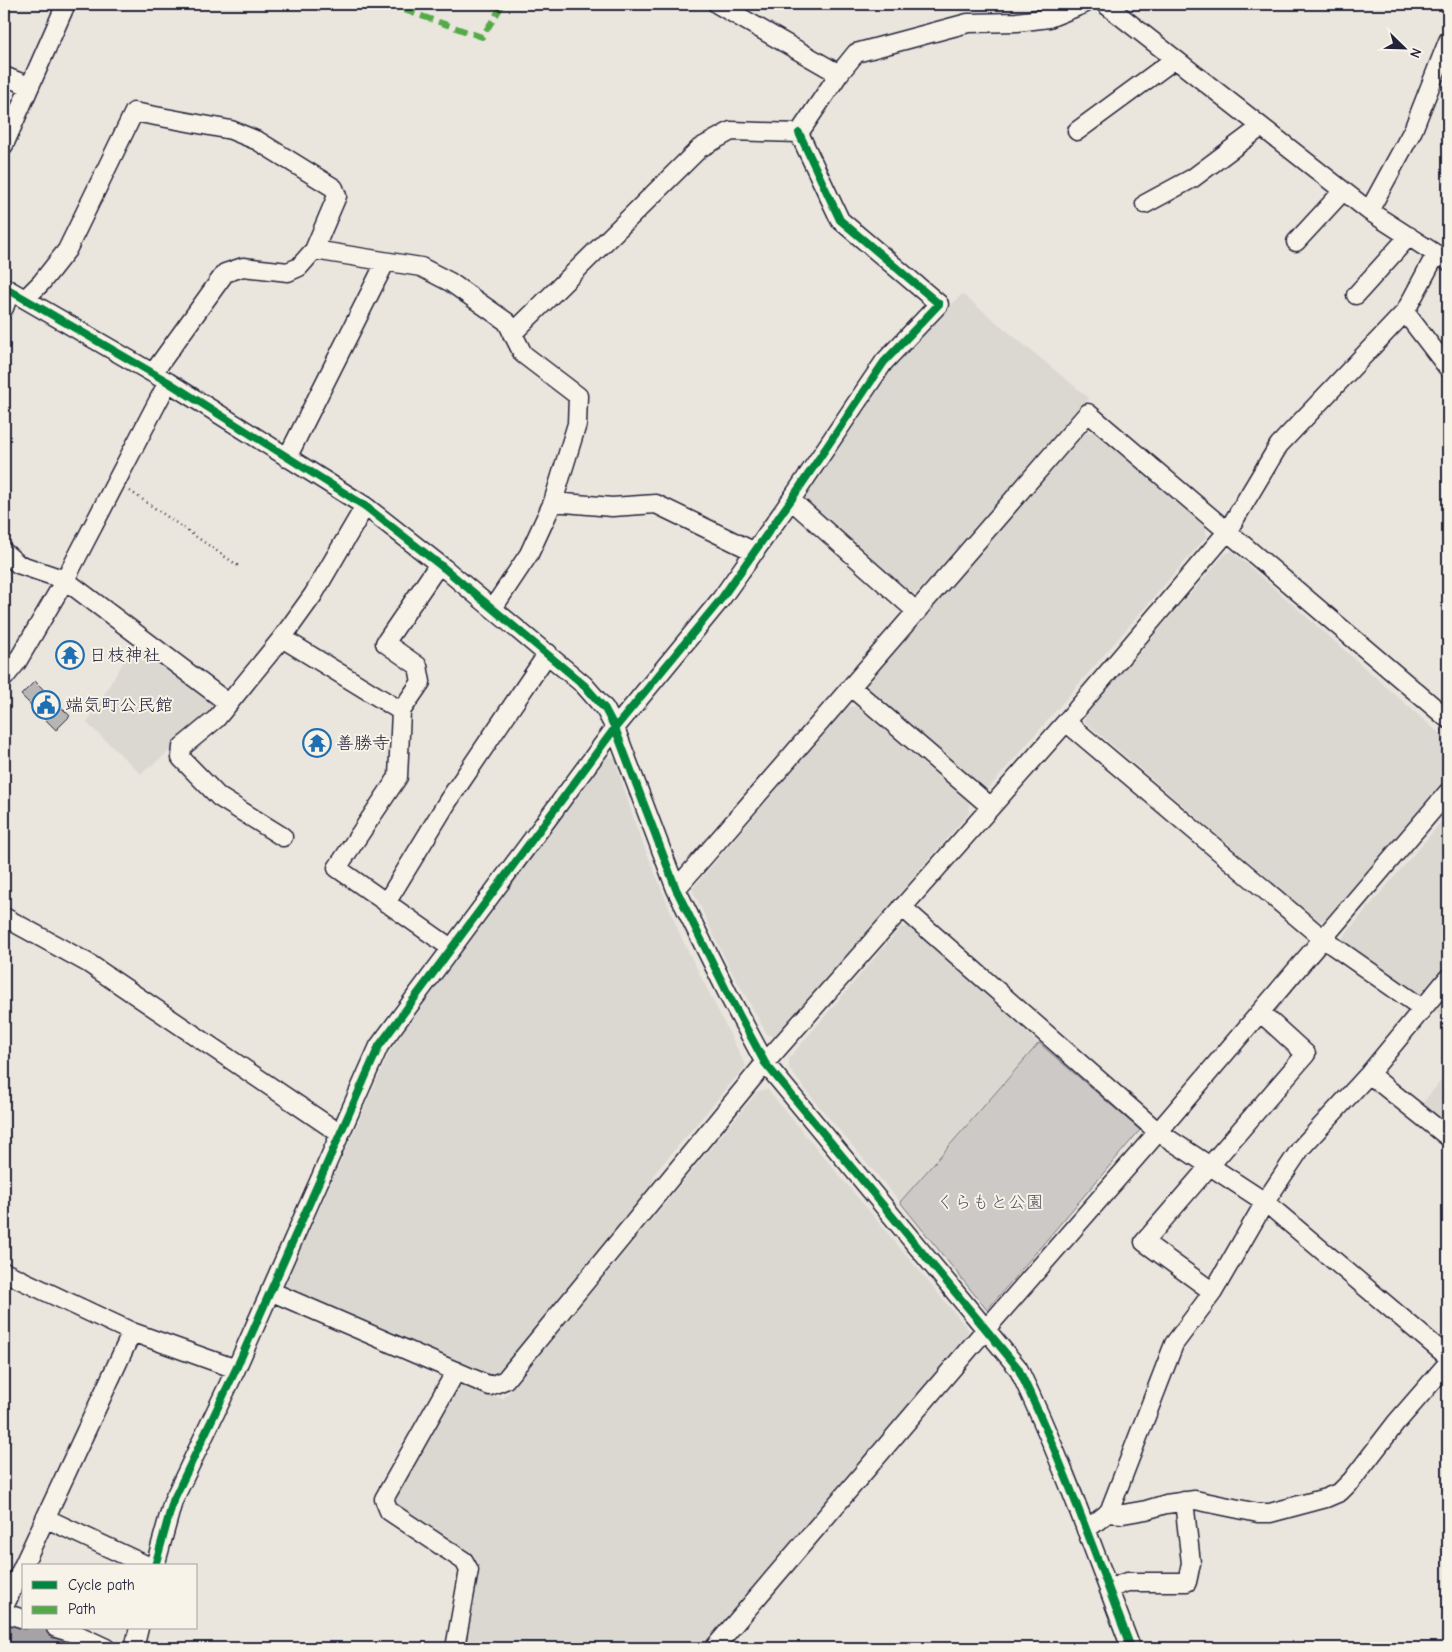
<svg xmlns="http://www.w3.org/2000/svg" width="1452" height="1652" viewBox="0 0 1452 1652" font-family="'Comic Neue','Klee One',sans-serif">
<style>
.built{fill:#dbd8d2}
.green{fill:#cdc9c6;stroke:#787680}
.lines{fill:none;stroke-linecap:round;stroke-linejoin:round}
.river{stroke:#a6a3a6;stroke-width:28}
.building{fill:#b8b6b5;stroke:#22223b}
.minor-casing{stroke:#22223b;stroke-width:21}
.path{stroke:#22223b;stroke-width:2.5;stroke-dasharray:1 4;stroke-linecap:butt}
.minor{stroke:#f7f3e8;stroke-width:18}
.quiet{stroke:#53aa46;stroke-width:6;stroke-dasharray:12 6;stroke-linecap:butt}
.cycleway-casing{stroke:#f7f3e8;stroke-width:11}
.cycleway{stroke:#00873e;stroke-width:8}
.labels{text-anchor:middle;stroke-width:4;stroke-linejoin:round;paint-order:stroke}
.poi-label{font-size:18px;fill:#22223b;stroke:#f7f3e8;text-anchor:start}
.park-label{font-size:18px;fill:#555465;stroke:#f7f3e8}
</style>
<rect width="100%" height="100%" fill="#eae6de"/>
<filter id="ink" filterUnits="userSpaceOnUse"><feTurbulence type="fractalNoise" baseFrequency=".02" numOctaves="2"/><feDisplacementMap in="SourceGraphic" scale="10" xChannelSelector="R" yChannelSelector="G"/><feConvolveMatrix kernelMatrix="1 2 1 2 8 2 1 2 1" color-interpolation-filters="sRGB"/></filter>
<g filter="url(#ink)">
<!-- built -->
<path class="built" d="M962 294 1089 398 917 593 905 592 804 505 803 492 891 367Z
M1085 432H1094L1206 527V537L989 788 979 787 868 691 867 680Z
M1232 551 1448 741V776L1325 920 1318 921 1084 721 1085 714 1225 554Z
M134 644 184 677 220 709 214 716 141 774 87 723Z
M856 706 969 802V813L776 1037 767 1034 728 965 692 889 847 707Z
M604 757H614L637 829 682 939 746 1066 655 1173 651 1188 497 1374 488 1375 284 1287 390 1051 432 988Z
M1448 814V969L1427 993 1418 994 1343 944V937Z
M901 927H914L1039 1043 900 1202 818 1105 789 1069V1058Z
M1448 990V1021L1433 1008Z
M1448 1072V1129L1420 1106Z
M767 1089 968 1329 966 1339 702 1648H465L479 1564 397 1507 393 1498 456 1387 466 1384 503 1399 758 1091Z"/>
<!-- green -->
<path class="green" d="M1039 1043 1140 1130 987 1310 900 1202Z"/>
<g class="lines">
<!-- river -->
<path class="river" d="M4 1633 49 1641 61 1648"/>
</g>
<!-- building -->
<path class="building" d="M35 681 70 716 56 730 21 695Z"/>
<g class="lines">
<defs>
<path id="minor" d="M717 4 839 74 799 133
M1105 4 1369 211 1436 254 1448 261
M839 74 856 53 968 23 1017 22 1049 18 1084 4
M4 76 29 86
M1077 131 1175 59
M4 145 66 4
M1145 204 1193 178 1261 127
M1369 211 1413 130 1448 41
M1296 242 1343 191
M4 287 168 382 365 506 444 568 584 685 605 709 615 728 676 889 730 998 765 1063 1018 1368C1062 1459 1095 1554 1131 1648
M1356 295 1409 236
M25 299 41 283 67 250 134 112 231 130 258 141 334 188 337 196 314 250 421 267 450 282 507 322 523 354 578 396 577 424 553 502 612 507 656 504 755 552
M4 308 10 291
M1405 312 1448 368
M512 334 700 148 731 131 799 133
M153 373 225 273 243 267 288 272 299 267 314 250
M287 458 385 263
M791 500 917 612
M4 552 18 564 65 580 228 703
M493 608 529 554 553 502
M282 638 401 711 398 777 337 868 451 948
M4 678 17 662 65 580 168 382
M851 687 991 807
M401 711 421 682 418 666 385 643 439 564
M1066 722 1322 938 1422 1008
M283 837 219 797 181 758 182 747 216 719 282 638 313 595 365 506
M676 889 1088 413 1448 719
M386 903 448 801 548 653
M902 907 1158 1132 1265 1202 1448 1357
M4 917 88 963 339 1133
M1369 1074 1448 1137
M4 1272 132 1332 236 1369
M270 1291 490 1386 505 1380 765 1063 1066 722 1227 532 1279 445 1405 312 1436 254
M1213 1292 1144 1242 1306 1054 1260 1012
M1107 1513 1123 1514 1146 1510 1166 1504 1195 1500 1258 1513H1270L1326 1498 1340 1492 1352 1480 1396 1423 1448 1363
M45 1518 148 1566
M1086 1530 1109 1512 1174 1344 1213 1292 1265 1202 1301 1148 1369 1074 1448 978
M155 1566 173 1501 236 1369 379 1046 615 728 721 599 791 500 884 362 939 304 840 220 799 133
M1109 1589 1127 1582H1187L1191 1563 1184 1501
M4 1607 132 1332
M4 1613 24 1619
M56 1628 76 1634 106 1648
M134 1648 139 1628
M455 1648 469 1570 464 1561 389 1511 384 1499 456 1371
M714 1648 986 1329 1158 1132 1448 792"/>
</defs>
<!-- minor casing -->
<use href="#minor" class="minor-casing"/>
<!-- path -->
<path class="path" d="M130 491 240 567"/>
<!-- minor -->
<use href="#minor" class="minor"/>
<!-- quiet -->
<path class="quiet" d="M387 4 482 37 503 4"/>
<defs>
<path id="cycleway" d="M4 287 168 382 365 506 444 568 584 685 605 709 615 728 676 889 730 998 765 1063 1018 1368C1062 1459 1095 1554 1131 1648
M155 1566 173 1501 236 1369 379 1046 615 728 721 599 791 500 884 362 939 304 840 220 799 133"/>
</defs>
<!-- cycleway casing -->
<use href="#cycleway" class="cycleway-casing"/>
<!-- cycleway -->
<use href="#cycleway" class="cycleway"/>
</g>
</g>
<!-- icons -->
<defs>
<symbol id="temple-ring" viewBox="-11 -11 22 22"><circle r="9.5" fill="#f7f3e8" stroke="#1f6fb2" stroke-width="1.5"/><path d="M0-6L5-2H3V0L6.5 2.5H4V6H1.5V3h-3V6H-4V2.5H-6.5L-3 0V-2H-5Z" fill="#1f6fb2"/></symbol>
<symbol id="civic-ring" viewBox="-11 -11 22 22"><circle r="9.5" fill="#f7f3e8" stroke="#1f6fb2" stroke-width="1.5"/><path d="M-.6-6.5H3V-4.5H.6V-3L4-1V1h2V6H-6V1h2V-1L-.6-3ZM-1.2 2.5V6h2.4V2.5Z" fill="#1f6fb2"/></symbol>
</defs>
<g fill-rule="evenodd">
<use href="#temple-ring" x="54" y="639" width="32" height="32"/>
<use href="#civic-ring" x="30" y="689" width="32" height="32"/>
<use href="#temple-ring" x="301" y="727" width="32" height="32"/>
</g>
<g class="labels">
<!-- poi labels -->
<g class="poi-label">
<text x="89" y="661">日枝神社</text>
<text x="65" y="711">端気町公民館</text>
<text x="336" y="749">善勝寺</text>
</g>
<!-- park labels -->
<g class="park-label">
<text x="990" y="1208">くらもと公園</text>
</g>
</g>
<!-- margin -->
<rect width="1452" height="1652" fill="none" stroke="#f7f3e8" stroke-width="20"/>
<rect x="10" y="10" width="1432" height="1632" fill="none" stroke="#22223b" stroke-width="2" filter="url(#ink)"/>
<!-- legend -->
<rect x="22" y="1564" width="175" height="65" fill="#f7f3e8" stroke="#a29fa3"/>
<rect x="32" y="1581" width="25" height="8" fill="#00873e" stroke="#a29fa3"/>
<text x="68" y="1590" font-size="15" fill="#22223b">Cycle path</text>
<rect x="32" y="1606" width="25" height="8" fill="#53aa46" stroke="#a29fa3"/>
<text x="68" y="1614" font-size="15" fill="#22223b">Path</text>
<!-- north arrow -->
<g transform="translate(1404 48) rotate(113)" stroke="#f7f3e8" stroke-width="4" paint-order="stroke">
<path d="M0-4L9 19L0 12L-9 19Z" fill="#22223b"/>
<text y="-8" font-size="14" font-weight="bold" text-anchor="middle" fill="#22223b">N</text>
</g>
</svg>
